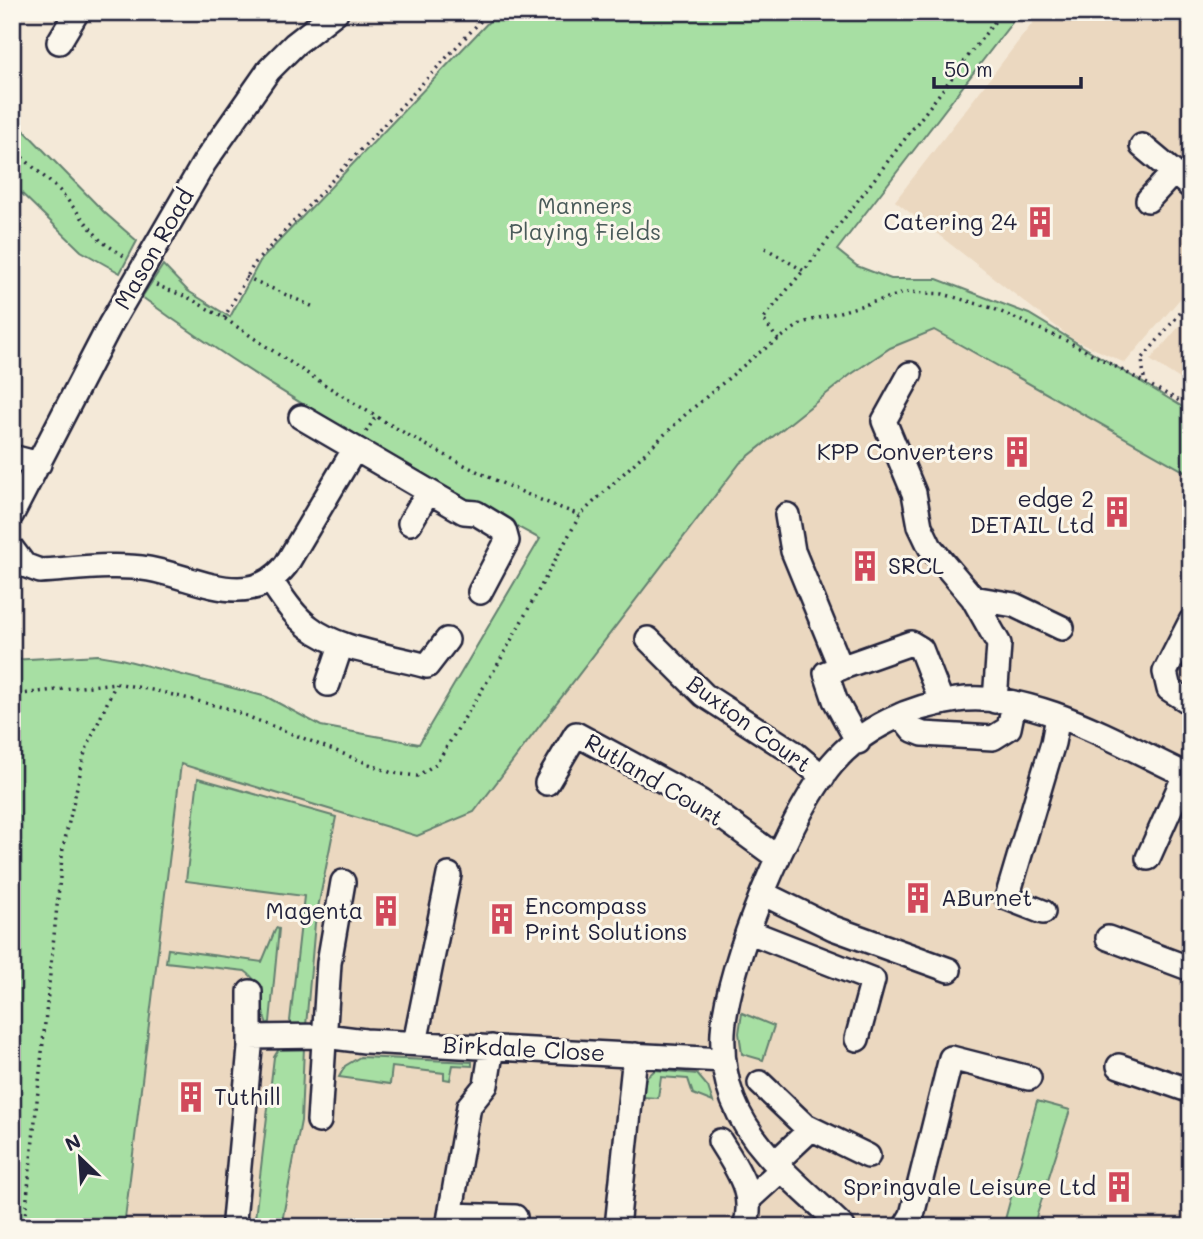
<svg xmlns="http://www.w3.org/2000/svg" width="1203" height="1239" viewBox="0 0 1203 1239" font-family="Mali,sans-serif">
<style>
.built{fill:#ebd8c0}
.green{fill:#a7dfa3;stroke:#64806f;stroke-width:2}
.lines{fill:none;stroke-linecap:round;stroke-linejoin:round}
.minor-casing{stroke:#22223b;stroke-width:28}
.path{stroke:#22223b;stroke-width:3.5;stroke-dasharray:2 5;stroke-linecap:butt}
.minor{stroke:#fbf7ec;stroke-width:23}
.labels{text-anchor:middle;stroke-width:6;stroke-linejoin:round;paint-order:stroke}
.park-label{font-size:23px;fill:#4a5b5a;stroke:#fbf7ec}
.poi-label{font-size:23px;fill:#22223b;stroke:#fbf7ec;text-anchor:end}
.street-label{font-size:23px;fill:#22223b;stroke:#fbf7ec}
</style>
<rect width="100%" height="100%" fill="#f4e9d8"/>
<filter id="ink" filterUnits="userSpaceOnUse"><feTurbulence type="fractalNoise" baseFrequency=".0143" numOctaves="2"/><feDisplacementMap in="SourceGraphic" scale="14" xChannelSelector="R" yChannelSelector="G"/><feConvolveMatrix kernelMatrix="1 2 1 2 8 2 1 2 1" color-interpolation-filters="sRGB"/></filter>
<g filter="url(#ink)">
<!-- built -->
<path class="built" d="M1041 12H1191V286L1125 363 1071 338 895 201Z
M1191 313V386L1150 360Z
M934 330 1191 475V1227H124L181 764 417 836 474 812 740 463 850 375 890 348Z"/>
<!-- green -->
<path class="green" d="M498 12H1020L837 250 857 266 891 279H937L1029 314 1191 412V475L934 330 890 348 850 375 740 463 474 812 417 836 181 764 124 1227H12V660L98 655 121 659 267 697 321 726 419 744 540 539C403 464 267 389 142 297L163 265 188 291 230 317 260 261Z
M12 118 105 213 137 241 120 273 81 251 12 184Z
M198 778 336 817 315 923 306 1026H294L290 1021 304 896 186 881Z
M276 928 279 929 270 1022 267 1024C258 1004 265 985 245 971L166 962 168 949 262 962Z
M742 1013 774 1026 763 1060 742 1054 739 1033Z
M287 1046 304 1047 301 1121 281 1227H254L274 1057 279 1049Z
M360 1057 472 1062V1066L453 1065 450 1080 444 1079V1073L392 1067 390 1084 339 1077 345 1066Z
M655 1070 697 1074 708 1087 713 1102 693 1094 688 1079 661 1077 658 1098 641 1097 645 1079Z
M1037 1101 1070 1110 1033 1227H1003Z"/>
<g class="lines">
<defs>
<path id="minor" d="M59 42 77 12
M1142 146 1191 187
M1148 200 1173 173
M910 374 884 421 914 493 920 526 930 547 973 598 999 644 995 701
M301 417 464 512 476 513 504 530 507 541 480 592
M12 457 39 464
M12 514 110 325 204 163 269 70 295 44 336 12
M787 515 793 551 841 668
M410 523 428 492
M12 549 24 565 40 571C75 569 114 563 149 569 196 577 249 612 286 565L354 450
M271 581C282 597 293 615 309 627 337 650 392 656 427 666L447 640
M973 598 1014 605 1062 628
M1191 621 1165 672 1169 689 1191 703
M648 639 704 695 794 753 823 777
M328 684 341 645
M901 715 913 730 923 734 993 738 1009 728 1014 704
M858 742 835 700 826 673 911 643 921 649 942 703
M547 783 576 734 700 801 778 858
M1148 858 1185 775
M764 894 833 928 949 970
M1043 912 1007 898 1053 743 1058 717
M750 932 873 980 857 1039
M1108 938 1191 969
M250 1037 325 1036 365 1041 724 1060
M415 1043 449 875
M1119 1066 1191 1091
M760 1083 804 1125 868 1156
M319 1121 329 963 343 882
M720 1141C737 1169 756 1193 745 1227
M776 1162 811 1129
M749 1199 782 1169
M450 1215 515 1217
M234 1220 250 1048V992
M448 1227 469 1106 486 1085 492 1047
M617 1227 635 1055
M843 1227C804 1189 753 1152 733 1100 725 1079 722 1054 723 1032 727 965 789 815 832 764 862 728 911 706 957 700 1034 690 1123 746 1191 777
M905 1227 912 1215 951 1058 1029 1078"/>
</defs>
<!-- minor casing -->
<use href="#minor" class="minor-casing"/>
<!-- path -->
<path class="path" d="M12 148 60 191 101 241 127 258
M765 248 804 271 1002 12
M246 277 316 308
M156 285 189 298 224 318C338 395 449 468 580 515
M224 318 254 264 489 12
M778 340 763 319 803 271
M1144 378 1142 359 1191 300
M366 432 376 416
M12 695 116 683 157 691 226 708 392 773 417 776 436 764 498 664 580 515 686 414 756 355 802 323 908 292 943 294 992 308 1069 342 1191 407
M24 1227 63 848 85 752 116 683"/>
<!-- minor -->
<use href="#minor" class="minor"/>
</g>
</g>
<!-- icons -->
<defs>
<symbol id="building-bare" viewBox="-9 -9 18 18"><path d="M-4-6H4V6H1V3H-1V6H-4ZM-2.5-4.3h1.7v1.8h-1.7ZM.8-4.3h1.7v1.8H.8ZM-2.5-1h1.7V.8h-1.7ZM.8-1h1.7V.8H.8Z" fill="#d1495b" stroke="#fbf7ec" stroke-width="2.5" paint-order="stroke"/></symbol>
</defs>
<g fill-rule="evenodd">
<use href="#building-bare" x="1018" y="200" width="44" height="44"/>
<use href="#building-bare" x="995" y="430" width="44" height="44"/>
<use href="#building-bare" x="1095" y="490" width="44" height="44"/>
<use href="#building-bare" x="843" y="544" width="44" height="44"/>
<use href="#building-bare" x="896" y="876" width="44" height="44"/>
<use href="#building-bare" x="364" y="889" width="44" height="44"/>
<use href="#building-bare" x="480" y="897" width="44" height="44"/>
<use href="#building-bare" x="169" y="1075" width="44" height="44"/>
<use href="#building-bare" x="1097" y="1165" width="44" height="44"/>
</g>
<g class="labels">
<!-- park labels -->
<g class="park-label">
<text x="585" y="214">Manners<tspan x="585" dy="26">Playing Fields</tspan></text>
</g>
<!-- poi labels -->
<g class="poi-label">
<text x="1017" y="230">Catering 24</text>
<text x="994" y="460">KPP Converters</text>
<text x="1094" y="507">edge 2<tspan x="1094" dy="26">DETAIL Ltd</tspan></text>
<text x="888" y="574" text-anchor="start">SRCL</text>
<text x="941" y="906" text-anchor="start">ABurnet</text>
<text x="525" y="914" text-anchor="start">Encompass<tspan x="525" dy="26">Print Solutions</tspan></text>
<text x="363" y="919">Magenta</text>
<text x="214" y="1105" text-anchor="start">Tuthill</text>
<text x="1096" y="1195">Springvale Leisure Ltd</text>
</g>
<!-- street labels -->
<g class="street-label">
<text transform="translate(154 249) rotate(-60)" y="8">Mason Road</text>
<text transform="translate(749 724) rotate(36)" y="8">Buxton Court</text>
<text transform="translate(654 780) rotate(31)" y="8">Rutland Court</text>
<text transform="translate(524 1049) rotate(3)" y="8">Birkdale Close</text>
</g>
</g>
<!-- margin -->
<rect width="1203" height="1239" fill="none" stroke="#fbf7ec" stroke-width="42"/>
<rect x="21" y="21" width="1161" height="1197" fill="none" stroke="#22223b" stroke-width="2.5" filter="url(#ink)"/>
<!-- north arrow -->
<g transform="translate(80 1158) rotate(335)" stroke="#fbf7ec" stroke-width="5" paint-order="stroke">
<path d="M0-5L12 26L0 18L-12 26Z" fill="#22223b"/>
<text y="-10" font-size="19" font-weight="bold" text-anchor="middle" fill="#22223b">N</text>
</g>
<!-- scale -->
<path d="M934 77v10h147v-10" fill="none" stroke="#22223b" stroke-width="3.5"/>
<text x="944" y="77" font-size="21" fill="#22223b" stroke="#fbf7ec" stroke-width="5" paint-order="stroke">50 m</text>
</svg>
